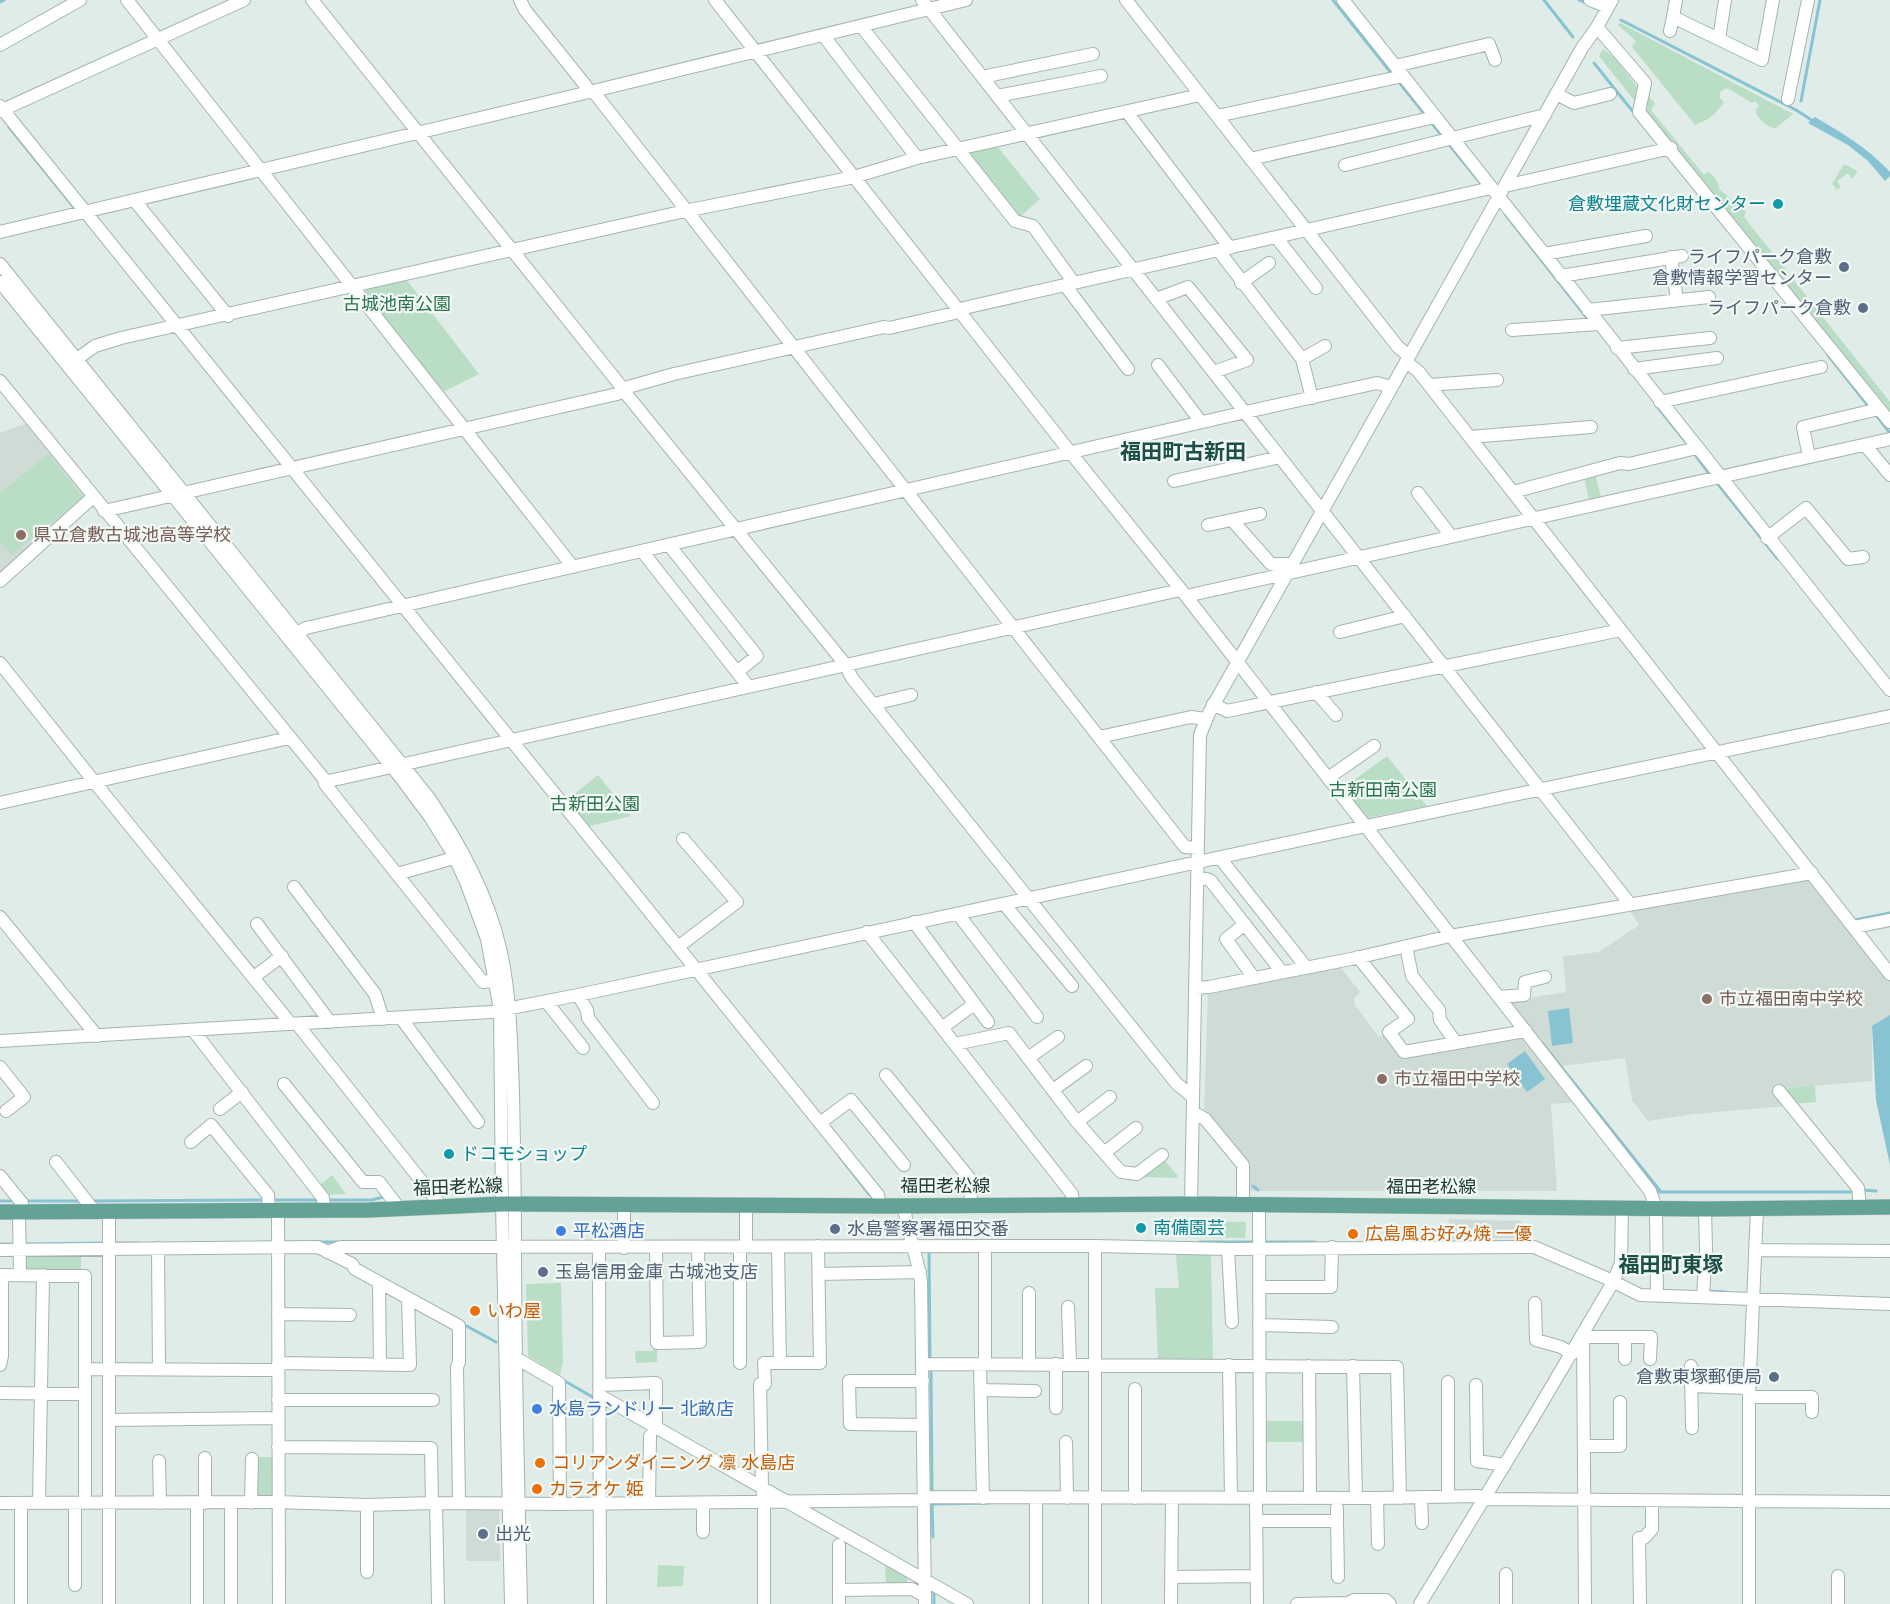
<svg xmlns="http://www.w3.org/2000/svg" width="1890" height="1604" viewBox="0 0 1890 1604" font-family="Arial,'Noto Sans JP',sans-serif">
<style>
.built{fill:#cfdcd6}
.green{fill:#b9dec5}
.water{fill:#87c3d3}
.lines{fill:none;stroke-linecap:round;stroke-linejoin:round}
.stream{stroke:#87c3d3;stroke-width:3}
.minor-casing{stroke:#a3b4af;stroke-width:14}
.major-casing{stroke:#c1c9c7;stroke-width:16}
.minor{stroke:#fff;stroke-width:12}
.major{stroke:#64a296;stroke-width:15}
.culture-dot{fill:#0f9aa8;stroke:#f1f8f5;stroke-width:2}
.service-dot{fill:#5c6f8a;stroke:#f1f8f5;stroke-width:2}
.education-dot{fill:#8d6e63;stroke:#f1f8f5;stroke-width:2}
.shop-dot{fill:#3f7fe0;stroke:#f1f8f5;stroke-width:2}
.food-dot{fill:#e8710a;stroke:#f1f8f5;stroke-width:2}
.labels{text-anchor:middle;stroke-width:4.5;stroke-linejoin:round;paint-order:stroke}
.culture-label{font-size:18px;fill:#0d838f;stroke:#f1f8f5;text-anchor:start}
.service-label{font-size:18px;fill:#4e5e75;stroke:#f1f8f5;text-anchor:end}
.park-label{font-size:18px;fill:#2a744b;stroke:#f1f8f5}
.education-label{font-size:18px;fill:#785e54;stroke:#f1f8f5;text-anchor:start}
.street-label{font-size:18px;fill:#213d37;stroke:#f1f8f5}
.shop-label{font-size:18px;fill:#366cbe;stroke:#f1f8f5;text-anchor:start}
.food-label{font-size:18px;fill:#c56008;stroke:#f1f8f5;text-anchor:start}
.quarter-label{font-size:21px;font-weight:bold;fill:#1c4f46;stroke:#f1f8f5}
</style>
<rect width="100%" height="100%" fill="#e0ece7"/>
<!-- built -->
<path class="built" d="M27 423 85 496 0 573V433Z
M1809 877 1890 980V1015L1872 1027V1081L1775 1089 1787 1106 1694 1114 1648 1121 1632 1100 1625 1058 1562 1066 1510 1001 1566 992 1563 956 1599 952 1639 925 1629 909Z
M1338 964 1360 992 1354 998 1355 1005 1379 1037 1386 1032 1404 1055 1523 1034 1577 1102 1551 1104 1557 1191H1247L1248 1169 1204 1114 1208 990Z
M1449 1219 1522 1221 1521 1238 1449 1239Z
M466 1507 499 1508 500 1561H466Z"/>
<!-- green -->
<path class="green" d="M1620 23 1793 114 1776 128C1767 128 1761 120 1756 114V110L1759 106 1755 101 1752 103C1743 98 1736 92 1726 88L1720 92V98L1724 102C1714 116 1710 119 1695 125L1633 48 1632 46 1636 41 1618 25Z
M1603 49 1615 58 1640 91 1637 104 1599 56Z
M1645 92 1655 103 1651 110 1704 175 1708 172C1714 176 1719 181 1719 189L1746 211 1744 217 1890 402V417L1647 114 1642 104Z
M996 145 1040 199 1019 218 964 151Z
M1844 164 1856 170 1857 173 1852 179 1848 173 1837 181 1841 187 1837 190 1832 184Z
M405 278 479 374 443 392 360 289Z
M48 454 83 497 11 555 0 541V493Z
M1595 474 1601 497 1589 500 1584 477Z
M1387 756 1427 806 1367 818 1343 788Z
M598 775 631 816 586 827 566 801Z
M1815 1085 1816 1102 1794 1104 1782 1089Z
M1163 1158 1177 1175V1178L1139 1177Z
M332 1175 346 1194 327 1195 320 1185Z
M1183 1221 1246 1222 1245 1238 1177 1237V1224Z
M1180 1251 1211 1252 1213 1363 1158 1362 1155 1288H1179L1176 1255Z
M81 1253V1270L28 1271 23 1266 24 1255Z
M561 1283 563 1362 560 1375 528 1356 526 1284Z
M654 1347H657V1362L636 1363 635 1351H653Z
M1264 1421H1306V1442H1264Z
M255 1457H273L274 1500 260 1498 254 1493Z
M658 1565 684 1566 683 1586 657 1587Z
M885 1565 907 1577V1585H886Z"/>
<!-- water -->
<path class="water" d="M1815 117C1842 133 1868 148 1890 172V176L1885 181 1868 161 1848 145 1808 123Z
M1569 1008 1573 1043 1552 1046 1548 1011Z
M1890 1015V1165L1876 1100 1872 1026Z
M1525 1051 1545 1079 1527 1092 1507 1064Z"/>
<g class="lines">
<!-- stream -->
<path class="stream" d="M1333 0 1392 74
M1544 0 1573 37
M1579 0 1588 4
M0 2 4 0
M1621 20 1796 110 1813 121
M1594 63 1634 113
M1398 81 1426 116
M1801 101 1820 0
M1430 121 1443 137
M9 127 77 211
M1447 142 1482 185
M1505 214 1587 318
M1828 355 1869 407
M1656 405 1685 441
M1876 415 1890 433
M1696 456 1708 472
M1717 483 1778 559
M1855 920 1890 913
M1542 1043 1661 1192
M840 1157 869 1194
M1253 1186 1258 1190
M1862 1190 1876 1191
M1657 1192H1852
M272 1200H319
M326 1200H372L383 1197
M0 1201H16
M26 1201H82
M92 1201 265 1200
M320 1242H337
M1200 1242H1255
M1265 1242H1315
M113 1243H139
M0 1244H16
M23 1244 106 1243
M929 1250 930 1359
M1706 1291 1726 1292
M463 1324 496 1342
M931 1372 932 1491
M563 1380 596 1399
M933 1537 932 1504 990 1503
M934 1591V1604"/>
<defs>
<path id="minor" d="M127 0 573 567
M312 0 624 390
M520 0 525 10 586 86 588 92
M715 0 1070 452 1186 596 1650 1191 1656 1208 1657 1296
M922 0 1630 904
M1126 0 1398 347 1409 356
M1343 0 1890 690
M1590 0 1608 7
M1676 0 1673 17 1762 60 1773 0
M861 26 1015 221 1033 226 1074 283
M1597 27 1645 83 1639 112 1890 422
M1670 31 1673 17
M823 35 917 158
M1719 39 1725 0
M0 45 80 0
M1395 66 1489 44 1495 60
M982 77 1093 54
M593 91 1185 847 1198 848
M1556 94 1574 103 1610 94
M997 96 1101 76
M1788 99 1808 0
M0 106 878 1195 880 1206
M0 111 244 0
M1127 112 1230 248
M1217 116 1403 76
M1250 159 1435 117
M1345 165 1545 115
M1505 186 1671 148
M135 201 228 316
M0 232 581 94 966 0
M1276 237 1316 288
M1218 250 1302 359 1312 398
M1544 254 1646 236
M1671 257 1677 300
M0 264 429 798C460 844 487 893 500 948 511 996 511 1044 513 1092 514 1144 515 1195 515 1246 515 1366 518 1485 521 1604
M1561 276 1682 256
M0 282 401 778 430 817 452 852 466 882 487 939 500 1010 502 1204 511 1604
M1241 283 1269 263
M1065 285 1128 369
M1156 299 1188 287 1247 360 1214 372
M1588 310 1709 297
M1512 330 1598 324
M1617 348 1710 338
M77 359 95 346 121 338 685 211 854 177 917 158 1200 95
M1302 359 1325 346
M1406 362 1418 371 1429 385 1890 974
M1158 365 1201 422
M1634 369 1717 358
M0 381 324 779 325 784 483 982 495 980
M1429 385 1497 380
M623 390 845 664 852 678 1177 1084 1193 1097
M1660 402 1821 367
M1470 437 1591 427
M1865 445 1890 475
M1809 457 1803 427 1879 409
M1174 481 1280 457
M1513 492 1620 463 1629 464 1697 448
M1418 493 1451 536
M104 511 617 394 628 387 674 374 884 327 889 328 955 313 964 308 1491 188
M1232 520 1271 564H1293
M1208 525 1260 514
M1767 538 1806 508 1848 559 1863 557
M669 545 757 656 737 672
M642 551 748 686
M0 581 93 497
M1186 596 1890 439
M1340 632 1405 616
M297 633 306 628 1246 412 1377 383 1391 387
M0 663 96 784 291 1024
M1316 692 1336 715
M874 704 911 695
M1213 704 1227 711 1621 630
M1099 737 1191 717 1206 719
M1328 778 1374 746
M324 779 329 781 1180 590
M0 803 289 738
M1220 858 1306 967
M397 874 447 860 454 856
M1198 877 1210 880 1282 972
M294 887 375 994 383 1019
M1004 904 1072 986
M958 914 1037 1017
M0 917 97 1036
M914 922 988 1022
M257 924 330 1022
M1245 924 1226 939 1254 978
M1854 927 1890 920
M867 932 1072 1194 1073 1205
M1406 946 1412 976 1439 1010 1440 1020 1456 1043
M678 947 737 902 683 839
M1358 957 1408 1019 1389 1032 1404 1052 1526 1031
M254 977 282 956
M1195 988 1209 987 1356 958 1450 936 1812 873
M578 995 587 1010 588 1018 653 1103
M1499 997 1524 995 1525 982 1545 977
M546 1001 583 1048
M401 1018 478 1122
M298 1025 442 1207
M942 1028 974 1004
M193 1030 323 1198 325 1211
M0 1041 491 1012 578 995 1366 826 1890 716
M955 1044 1009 1033 1077 1122 1121 1172 1137 1174 1162 1155
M1028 1058 1058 1037
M0 1067 24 1097 6 1111
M886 1075 970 1179 971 1205
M284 1084 363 1182H379L399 1208
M1053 1090 1086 1066
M1779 1091 1858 1188 1860 1207
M220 1109 242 1092
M1193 1112 1205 1119 1243 1165V1205
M1077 1122 1110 1097
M820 1123 851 1100 904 1165
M191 1142 211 1125 268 1195 269 1210
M1104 1153 1136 1128
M56 1162 95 1212
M0 1176 22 1203V1212
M1191 1204 1200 735 1209 713 1582 48 1597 27 1612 0
M746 1206V1246
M904 1206C907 1232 917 1255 921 1281L925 1604
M1259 1206 1260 1498
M278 1210 279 1604
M19 1212 20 1275
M109 1212V1604
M1095 1246V1604
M656 1247 657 1343 700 1342 698 1247
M740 1247V1363
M778 1247 780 1363
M158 1248 159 1369
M599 1248 600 1604
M624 1248V1206
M1228 1249 1232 1322
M0 1250 318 1247 352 1264 355 1269 459 1326V1362L457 1367 459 1503
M1755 1250 1890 1251
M327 1252 340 1247 1095 1246 1228 1249 1534 1247 1606 1278 1640 1295 1890 1304
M819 1274 920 1272
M379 1283 380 1365
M1259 1287H1331L1332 1247
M1703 1296 1706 1250 1705 1209
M1535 1303 1536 1340 1561 1347 1572 1354
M1068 1307 1070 1364
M278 1314 350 1315
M1259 1325 1332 1327
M1583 1335 1585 1604
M1583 1337H1651L1650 1359
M1625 1337V1359
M511 1355 559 1383 560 1504
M278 1363 410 1365 408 1298
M922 1364 1397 1367 1400 1498
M980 1364 983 1498
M985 1364V1246
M1029 1364V1293
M1056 1364V1408
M0 1365 2 1356V1275L85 1276V1503
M1229 1365 1231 1498
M1309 1366 1310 1498
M1353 1366 1356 1498
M1691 1366 1692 1428
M85 1369 278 1370
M923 1381H849L850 1424 923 1425
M1448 1382V1496
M599 1385 656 1383V1428
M1476 1385 1477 1461 1505 1465
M1691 1386 1749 1388
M981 1390 1035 1391
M0 1393 85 1394
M599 1395 967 1604
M1749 1397H1812V1412
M278 1400H433
M109 1420 278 1418
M1066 1442 1067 1498
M1584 1446H1620V1402
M278 1447 431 1448 432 1503
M159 1461 160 1503
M924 1497 1377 1498 1476 1496 1484 1497
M1036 1498V1604
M1135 1498V1389
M1256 1498 1257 1604
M1377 1498 1378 1544
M1421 1498 1422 1523
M1483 1499 1890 1502
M649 1502 650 1436
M0 1503 278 1502 367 1505 432 1503 560 1504 924 1500
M21 1503V1604
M39 1503 43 1275
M205 1503V1458
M231 1503V1604
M251 1503 252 1459
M436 1503 438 1604
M703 1503V1532
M367 1505V1572
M1257 1521H1337L1338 1577
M1337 1521V1508
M839 1545V1604
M1506 1574V1604
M1171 1577 1257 1576
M75 1585V1503
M839 1590 912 1589 925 1596
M197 1604V1503
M764 1604V1501L762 1488 760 1384H765L764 1363H820L818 1246
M1171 1604 1172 1498
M1297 1604 1348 1603 1354 1600H1386L1390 1604
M1420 1604 1533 1418 1613 1282 1621 1263 1622 1208
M1640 1604 1639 1538H1644L1652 1529V1501
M1749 1604V1397L1757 1209
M1838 1604V1576"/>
<path id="major" d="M0 1212 369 1210 502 1204 889 1206 1191 1204 1705 1209 1890 1207"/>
</defs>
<!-- minor casing -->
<use href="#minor" class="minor-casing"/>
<!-- major casing -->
<use href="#major" class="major-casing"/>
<!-- minor -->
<use href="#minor" class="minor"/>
<!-- major -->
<use href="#major" class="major"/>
</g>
<!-- markers -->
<g class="culture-dot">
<circle cx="1778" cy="204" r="6"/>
<circle cx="449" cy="1154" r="6"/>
<circle cx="1141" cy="1228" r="6"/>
</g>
<g class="service-dot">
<circle cx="1844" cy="267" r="6"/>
<circle cx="1863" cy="308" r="6"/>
<circle cx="835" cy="1229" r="6"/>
<circle cx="543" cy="1272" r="6"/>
<circle cx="1774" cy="1377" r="6"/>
<circle cx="483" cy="1534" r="6"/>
</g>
<g class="education-dot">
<circle cx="21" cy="535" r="6"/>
<circle cx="1707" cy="999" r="6"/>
<circle cx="1382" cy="1079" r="6"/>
</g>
<g class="shop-dot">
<circle cx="561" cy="1231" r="6"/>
<circle cx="537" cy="1409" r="6"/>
</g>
<g class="food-dot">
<circle cx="1353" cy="1234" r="6"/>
<circle cx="475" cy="1311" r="6"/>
<circle cx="540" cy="1463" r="6"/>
<circle cx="537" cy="1489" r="6"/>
</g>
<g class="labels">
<!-- culture labels -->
<g class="culture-label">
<text x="1766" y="210" text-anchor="end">倉敷埋蔵文化財センター</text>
<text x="461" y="1160">ドコモショップ</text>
<text x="1153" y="1234">南備園芸</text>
</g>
<!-- service labels -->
<g class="service-label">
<text x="1832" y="263">ライフパーク倉敷<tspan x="1832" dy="21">倉敷情報学習センター</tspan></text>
<text x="1851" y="314">ライフパーク倉敷</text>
<text x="847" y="1235" text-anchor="start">水島警察署福田交番</text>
<text x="555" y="1278" text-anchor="start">玉島信用金庫 古城池支店</text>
<text x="1762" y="1383">倉敷東塚郵便局</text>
<text x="495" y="1540" text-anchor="start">出光</text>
</g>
<!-- park labels -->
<g class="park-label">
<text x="397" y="310">古城池南公園</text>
<text x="1383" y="796">古新田南公園</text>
<text x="595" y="810">古新田公園</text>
</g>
<!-- education labels -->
<g class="education-label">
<text x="33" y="541">県立倉敷古城池高等学校</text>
<text x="1719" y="1005">市立福田南中学校</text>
<text x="1394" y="1085">市立福田中学校</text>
</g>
<!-- street labels -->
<g class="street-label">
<text x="945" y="1192">福田老松線</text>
<text transform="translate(458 1187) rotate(-2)" y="6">福田老松線</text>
<text x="1431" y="1193">福田老松線</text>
</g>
<!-- shop labels -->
<g class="shop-label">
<text x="573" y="1237">平松酒店</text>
<text x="549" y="1415">水島ランドリー 北畝店</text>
</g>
<!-- food labels -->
<g class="food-label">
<text x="1365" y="1240">広島風お好み焼 一優</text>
<text x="487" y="1317">いわ屋</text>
<text x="552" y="1469">コリアンダイニング 凛 水島店</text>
<text x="549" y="1495">カラオケ 姫</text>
</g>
<!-- quarter labels -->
<g class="quarter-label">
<text x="1183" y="459">福田町古新田</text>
<text x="1671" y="1272">福田町東塚</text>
</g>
</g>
</svg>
